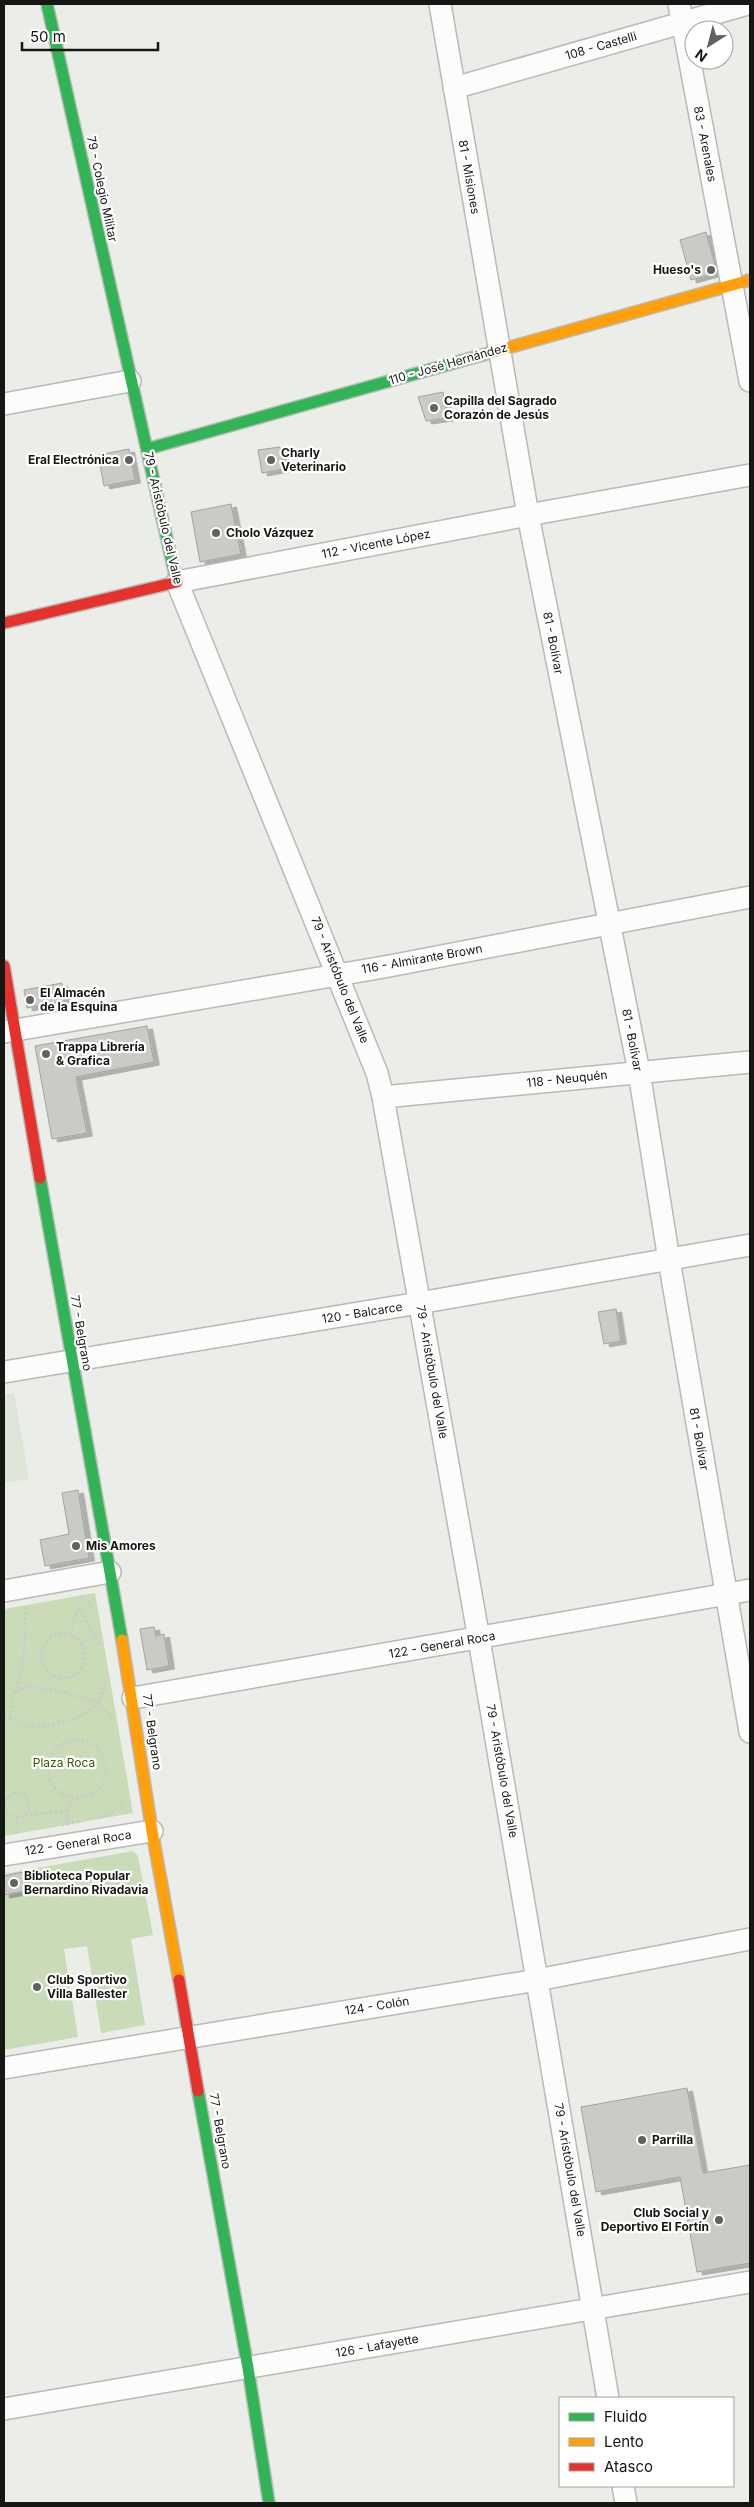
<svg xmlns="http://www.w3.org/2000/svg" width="754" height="2507" viewBox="0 0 754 2507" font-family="Inter,sans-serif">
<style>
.built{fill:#dee4d7}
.green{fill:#c9dbb7}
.building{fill:#c8cbc6;stroke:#a1a49f;filter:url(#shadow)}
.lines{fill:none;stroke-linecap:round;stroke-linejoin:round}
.street-casing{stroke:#b7bab5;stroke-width:24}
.fast-casing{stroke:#b7bab5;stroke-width:14}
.slow-casing{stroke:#b7bab5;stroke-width:14}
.jam-casing{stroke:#b7bab5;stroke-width:14}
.path{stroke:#cbccca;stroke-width:3;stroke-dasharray:2.5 2.5;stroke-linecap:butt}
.street{stroke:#fcfcfc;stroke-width:21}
.fast{stroke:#30b455;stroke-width:11}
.slow{stroke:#ff9f0a;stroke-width:11}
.jam{stroke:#e5322d;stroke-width:11}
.poi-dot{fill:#5f625d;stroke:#fff;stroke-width:2}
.labels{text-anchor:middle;stroke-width:4.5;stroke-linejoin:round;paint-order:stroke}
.street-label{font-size:12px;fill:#141712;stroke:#fff}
.poi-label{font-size:12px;font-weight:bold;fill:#141712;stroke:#fff;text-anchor:start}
.park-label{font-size:12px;fill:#385705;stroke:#fff}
</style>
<defs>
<filter id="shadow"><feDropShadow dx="5.5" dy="3" stdDeviation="0" flood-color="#0004"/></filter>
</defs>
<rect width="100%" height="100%" fill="#ebeee8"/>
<!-- built -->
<path class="built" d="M14 1393 29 1479 4 1483V1395Z"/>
<!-- green -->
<path class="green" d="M95 1593 133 1813 4 1836V1609Z
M133 1851 138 1856 153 1935 131 1939 145 2025 101 2033 87 1946 64 1949 78 2037 4 2050V1874Z"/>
<!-- building -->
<path class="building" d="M706 232 717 273 691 280 680 240Z
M443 392 448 418 426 421 418 397Z
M280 447 284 469 262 473 258 450Z
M129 449 135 480 104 486 98 455Z
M231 504 241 554 200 562 191 512Z
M62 983 65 1001 27 1008 24 990Z
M147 1026 154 1062 76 1077 87 1133 52 1139 35 1046Z
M616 1309 621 1341 604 1344 598 1312Z
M78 1490 89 1558 45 1566 40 1540 69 1534 62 1493Z
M154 1627 156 1636 164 1634 169 1666 147 1670 140 1629Z
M23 1872 26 1891 4 1895V1876Z
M687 2088 703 2173 750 2165V2263L697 2272 680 2177 596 2192 581 2107Z"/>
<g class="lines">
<defs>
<path id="street" d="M440 4 528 515 639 1072 669 1260 750 1732
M679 4 750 381
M454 88 748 4
M4 404 130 381
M4 1032 384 967 750 897
M383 1097 750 1062
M4 1372 419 1303 750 1245
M4 1591 110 1572
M133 1698 750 1590
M4 1855 152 1831
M4 2068 537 1980 750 1939
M608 2398 479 1639 383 1097 377 1073 177 582 528 515 750 475
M4 2409 750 2282
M623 2486 626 2503"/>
<path id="fast" d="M47 4 175 575
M147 449 493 352
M40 1178 122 1640
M198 2091 248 2368 269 2503"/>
<path id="slow" d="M493 352 750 280
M122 1640 152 1831 179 1980"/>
<path id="jam" d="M4 623 177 582 175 575
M4 966 40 1178
M179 1980 198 2091"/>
</defs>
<!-- street casing -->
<use href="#street" class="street-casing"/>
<!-- fast casing -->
<use href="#fast" class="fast-casing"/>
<!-- slow casing -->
<use href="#slow" class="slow-casing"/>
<!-- jam casing -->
<use href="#jam" class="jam-casing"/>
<!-- path -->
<path class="path" d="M80 1596 94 1608
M79 1607 99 1645
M41 1656a22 22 0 1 1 44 0a22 22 0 1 1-44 0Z
M70 1635 79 1607
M16 1692 27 1686 64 1692 98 1703 113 1718
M4 1718C14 1717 20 1724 29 1726 46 1730 89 1717 98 1702 102 1696 103 1687 106 1680
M11 1718C9 1699 20 1683 22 1665 25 1645 25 1625 26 1606
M48 1769a29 29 0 1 1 58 0a29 29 0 1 1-58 0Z
M5 1805a12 12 0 1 1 24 0a12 12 0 1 1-24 0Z
M25 1815 68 1811
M98 1818C111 1815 120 1809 124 1796
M66 1822 71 1798
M62 1825 82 1821
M16 1834 17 1817"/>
<!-- street -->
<use href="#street" class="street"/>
<!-- fast -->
<use href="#fast" class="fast"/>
<!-- slow -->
<use href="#slow" class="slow"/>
<!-- jam -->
<use href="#jam" class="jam"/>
</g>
<!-- markers -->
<g class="poi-dot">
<circle cx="711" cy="270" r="5"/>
<circle cx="434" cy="408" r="5"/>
<circle cx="129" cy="460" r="5"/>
<circle cx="271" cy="460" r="5"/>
<circle cx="216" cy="533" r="5"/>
<circle cx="30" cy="1000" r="5"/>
<circle cx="46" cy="1054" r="5"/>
<circle cx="76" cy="1546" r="5"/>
<circle cx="14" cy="1883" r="5"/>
<circle cx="37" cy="1987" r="5"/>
<circle cx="642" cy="2140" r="5"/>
<circle cx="719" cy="2220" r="5"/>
</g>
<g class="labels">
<!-- street labels -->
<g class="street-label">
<text transform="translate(601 46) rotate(-16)" y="4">108 - Castelli</text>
<text transform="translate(705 144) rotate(79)" y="4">83 - Arenales</text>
<text transform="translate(469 177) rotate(80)" y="4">81 - Misiones</text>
<text transform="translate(102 189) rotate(78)" y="4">79 - Colegio Militar</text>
<text transform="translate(448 364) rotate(-16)" y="4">110 - José Hernández</text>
<text transform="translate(163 518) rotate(77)" y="4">79 - Aristóbulo del Valle</text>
<text transform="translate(376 544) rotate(-11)" y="4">112 - Vicente López</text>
<text transform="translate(553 643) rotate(79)" y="4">81 - Bolívar</text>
<text transform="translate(422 959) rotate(-10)" y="4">116 - Almirante Brown</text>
<text transform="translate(340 980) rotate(68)" y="4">79 - Aristóbulo del Valle</text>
<text transform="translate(632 1040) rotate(79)" y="4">81 - Bolívar</text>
<text transform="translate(567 1079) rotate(-6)" y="4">118 - Neuquén</text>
<text transform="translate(362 1313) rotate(-9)" y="4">120 - Balcarce</text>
<text transform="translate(81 1333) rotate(80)" y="4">77 - Belgrano</text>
<text transform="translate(432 1372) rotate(80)" y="4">79 - Aristóbulo del Valle</text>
<text transform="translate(699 1439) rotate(80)" y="4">81 - Bolívar</text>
<text transform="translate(442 1645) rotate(-10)" y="4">122 - General Roca</text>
<text transform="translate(152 1732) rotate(82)" y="4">77 - Belgrano</text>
<text transform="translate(502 1771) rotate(80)" y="4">79 - Aristóbulo del Valle</text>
<text transform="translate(78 1843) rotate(-9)" y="4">122 - General Roca</text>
<text transform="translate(377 2006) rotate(-9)" y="4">124 - Colón</text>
<text transform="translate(220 2131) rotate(80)" y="4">77 - Belgrano</text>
<text transform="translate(570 2170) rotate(80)" y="4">79 - Aristóbulo del Valle</text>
<text transform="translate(377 2346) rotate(-10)" y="4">126 - Lafayette</text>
</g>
<!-- poi labels -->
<g class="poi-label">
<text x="701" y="274" text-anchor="end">Hueso's</text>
<text x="444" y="405">Capilla del Sagrado<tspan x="444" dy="14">Corazón de Jesús</tspan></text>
<text x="281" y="457">Charly<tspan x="281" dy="14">Veterinario</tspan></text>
<text x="119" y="464" text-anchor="end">Eral Electrónica</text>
<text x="226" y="537">Cholo Vázquez</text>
<text x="40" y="997">El Almacén<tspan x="40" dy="14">de la Esquina</tspan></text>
<text x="56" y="1051">Trappa Librería<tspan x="56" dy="14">&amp; Grafica</tspan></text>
<text x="86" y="1550">Mis Amores</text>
<text x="24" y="1880">Biblioteca Popular<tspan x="24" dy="14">Bernardino Rivadavia</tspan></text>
<text x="47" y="1984">Club Sportivo<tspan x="47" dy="14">Villa Ballester</tspan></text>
<text x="652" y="2144">Parrilla</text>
<text x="709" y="2217" text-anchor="end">Club Social y<tspan x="709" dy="14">Deportivo El Fortín</tspan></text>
</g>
<!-- park labels -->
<g class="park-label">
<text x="64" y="1767">Plaza Roca</text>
</g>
</g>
<!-- border -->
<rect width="754" height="2507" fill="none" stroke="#141712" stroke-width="10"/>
<!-- legend -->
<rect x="559" y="2397" width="175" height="90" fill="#ffffff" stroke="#a1a2a0"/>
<rect x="569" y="2413" width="25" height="8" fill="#30b455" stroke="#a1a2a0"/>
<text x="604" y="2422" font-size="15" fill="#141712">Fluido</text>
<rect x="569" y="2438" width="25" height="8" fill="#ff9f0a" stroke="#a1a2a0"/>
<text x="604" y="2447" font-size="15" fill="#141712">Lento</text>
<rect x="569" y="2463" width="25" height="8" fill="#e5322d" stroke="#a1a2a0"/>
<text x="604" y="2472" font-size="15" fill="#141712">Atasco</text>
<!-- north arrow -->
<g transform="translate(709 45) rotate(216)"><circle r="24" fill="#ffffff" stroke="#a1a2a0"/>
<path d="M0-4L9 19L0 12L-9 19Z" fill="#5f625d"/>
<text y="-8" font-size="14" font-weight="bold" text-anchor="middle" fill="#141712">N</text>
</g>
<!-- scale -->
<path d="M22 42v8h136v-8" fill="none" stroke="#141712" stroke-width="2.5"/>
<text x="30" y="42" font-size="15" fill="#141712" stroke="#ffffff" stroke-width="4" paint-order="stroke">50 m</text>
</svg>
